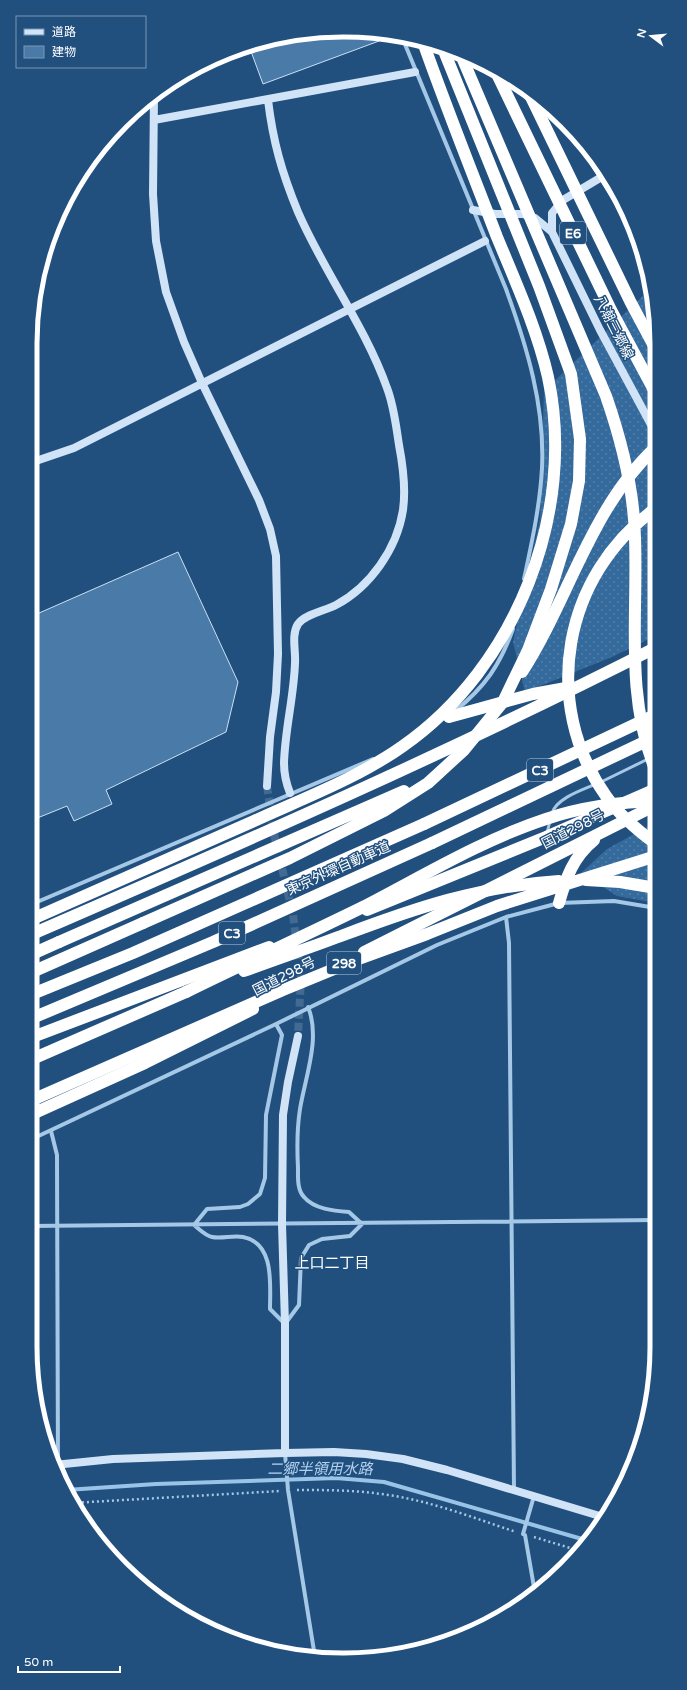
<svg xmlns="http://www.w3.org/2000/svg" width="687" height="1690" viewBox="0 0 687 1690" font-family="'Varela Round','Noto Sans JP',sans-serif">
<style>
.grass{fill:url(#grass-dots)}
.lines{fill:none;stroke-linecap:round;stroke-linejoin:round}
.stream{stroke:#9ac3e8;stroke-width:4}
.building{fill:#4a7aa8;stroke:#cae0f5}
.secondary-tunnel{stroke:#426a92;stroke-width:8;stroke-dasharray:8 4;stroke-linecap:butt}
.path{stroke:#a6c8e7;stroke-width:2.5;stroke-dasharray:2 3;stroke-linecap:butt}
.lane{stroke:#a6c8e7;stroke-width:3}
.street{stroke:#a6c8e7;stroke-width:4}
.secondary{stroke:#d1e3f6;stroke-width:8}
.highway{stroke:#fff;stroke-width:12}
.highway-bridge{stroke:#fff;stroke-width:12}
.labels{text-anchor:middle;stroke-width:3;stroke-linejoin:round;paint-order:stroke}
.shield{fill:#21507f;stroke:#bccad9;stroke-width:1}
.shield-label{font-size:13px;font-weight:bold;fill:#fff}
.street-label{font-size:14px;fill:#fff;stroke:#21507f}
.neighbourhood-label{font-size:15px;fill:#fff;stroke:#21507f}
.water-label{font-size:15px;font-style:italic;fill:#b2d1ef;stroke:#21507f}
.rim{fill:none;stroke:#fff;stroke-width:5}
</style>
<defs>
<pattern id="grass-dots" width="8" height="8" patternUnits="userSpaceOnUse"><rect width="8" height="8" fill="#356a9d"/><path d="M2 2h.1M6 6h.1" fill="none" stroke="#5380ac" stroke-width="1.8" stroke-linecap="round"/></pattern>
</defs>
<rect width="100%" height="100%" fill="#21507f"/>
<!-- grass -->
<path class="grass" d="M650 289 654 302 655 636 612 657 525 692 513 642 540 519 544 391Z
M656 822V903L617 896 581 873 607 849Z"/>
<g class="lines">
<!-- stream -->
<path class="stream" d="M66 1490 156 1484 336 1478 384 1482 589 1541"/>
</g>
<!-- building -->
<path class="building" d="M323 31 376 32 379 41 263 84 249 46 262 41Z
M178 552 238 682 226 732 106 790 112 804 74 821 67 806 30 821V617Z"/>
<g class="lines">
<!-- secondary-tunnel -->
<path class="secondary-tunnel" d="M267 786 274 834 293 915 301 978 298 1036"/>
<!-- path -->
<path class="path" d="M649 561 655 552
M649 576 655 588
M297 1490C327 1490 357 1490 388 1495 431 1501 474 1518 516 1532
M72 1503 280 1491
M534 1537 580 1551"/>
<!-- lane -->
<path class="lane" d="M601 782 648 759
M552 813C557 798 582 790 596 784
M547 833 550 821"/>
<!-- street -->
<path class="street" d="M402 37 506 289C527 347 545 406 542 468 540 505 532 542 524 579
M455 711C485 687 500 665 513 629
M30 905 373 759
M506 917 509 943 514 1490
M276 1024 282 1035 266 1115 265 1178 260 1194 248 1204 240 1207 207 1209 194 1225C199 1229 206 1236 212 1237 222 1239 233 1235 243 1237 275 1243 270 1285 270 1309L285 1324 299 1305 301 1258 309 1245 322 1239 350 1236 362 1224 349 1212C334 1211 314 1209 304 1197 297 1190 298 1177 298 1168 297 1149 297 1128 300 1109 305 1078 321 1038 308 1007
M51 1131 57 1155 58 1473
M30 1140 276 1024 437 945 506 917 559 903 614 901 656 908
M30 1226 657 1220
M285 1453 288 1490 315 1657
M523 1534 534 1496
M525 1535 535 1593"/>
<!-- secondary -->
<path class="secondary" d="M154 94 153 194 156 241 166 292 184 342 202 383 259 500 270 529 276 556 278 654 276 692 270 737 267 786
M268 100C273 142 282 173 298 212 324 272 365 326 387 388 394 406 396 426 399 445 403 466 406 489 403 510 397 549 370 587 336 605 325 611 305 614 298 624 291 635 296 651 295 663 294 696 285 729 284 763 284 774 286 783 290 793
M154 120 415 72
M473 210 495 214H523L535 218 552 232 600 330 655 432
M552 232V213L563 200 605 175
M30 463 74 448 485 241
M285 1453V1324L282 1224 283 1115 288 1082 298 1036
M54 1465 113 1459 285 1453 334 1452 366 1454 403 1459 447 1470 603 1517"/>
<!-- highway -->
<path class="highway" d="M522 672C569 599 590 509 655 448
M449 717 533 694 566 688
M424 824 655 715
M432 843 655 737
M559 903C566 878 573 857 594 840
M367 910 546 837 656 789
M30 935C240 844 451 752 655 648
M364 952 656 805
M30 955 59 942
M30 973 143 923
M30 1038 269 947
M30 1060 186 992
M30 1115 145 1063 253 1009"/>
<!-- highway-bridge -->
<path class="highway-bridge" d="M461 55 606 396C622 442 634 489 635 538 638 616 625 695 655 769
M496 72 611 310 655 392
M529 93 631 303 654 346
M585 145 627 213
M655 509C563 575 540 703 606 796 619 815 637 830 656 844
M586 880 620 882 656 888
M30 920C105 887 179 854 254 821 304 798 358 778 403 746 516 667 577 512 548 377 537 329 516 283 497 237 472 172 446 107 423 42
M143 923 290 858 384 811 428 783 464 750 503 702 528 650 551 589 571 524 579 481 580 439 571 374 539 286 442 46
M59 942 404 791
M244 971C276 959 309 948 341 936 415 908 480 886 559 881
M186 992C245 963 304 936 363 907 423 876 482 840 546 819 581 807 618 802 656 801
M30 995 133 953 424 824
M30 1019 213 942 432 843
M30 1101 283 990 361 958 427 934 497 906 656 856"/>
</g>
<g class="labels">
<!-- shield labels -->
<g class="shield">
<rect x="560" y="222" width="26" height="22" rx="3"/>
<rect x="527" y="759" width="26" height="22" rx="3"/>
<rect x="219" y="922" width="26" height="22" rx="3"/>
<rect x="327" y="952" width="34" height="22" rx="3"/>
</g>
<g class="shield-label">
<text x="573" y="238">E6</text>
<text x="540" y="775">C3</text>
<text x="232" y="938">C3</text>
<text x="344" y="968">298</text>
</g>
<!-- street labels -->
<g class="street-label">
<text transform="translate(614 327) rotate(63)" y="5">八潮三郷線</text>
<text transform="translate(573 829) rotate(-27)" y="5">国道298号</text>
<text transform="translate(338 868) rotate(-24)" y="5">東京外環自動車道</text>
<text transform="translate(284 976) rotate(-27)" y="5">国道298号</text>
</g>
<!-- neighbourhood labels -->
<g class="neighbourhood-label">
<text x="332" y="1268">上口二丁目</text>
</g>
<!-- water labels -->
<g class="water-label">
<text x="320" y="1474">二郷半領用水路</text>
</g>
</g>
<!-- crop -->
<path d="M0 0H687V1690H0ZM343 37H344A306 306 0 0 1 650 343V1347A306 306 0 0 1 344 1653H343A306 306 0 0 1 37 1347V343A306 306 0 0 1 343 37Z" fill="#21507f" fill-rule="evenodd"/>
<path class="rim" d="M343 37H344A306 306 0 0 1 650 343V1347A306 306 0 0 1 344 1653H343A306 306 0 0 1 37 1347V343A306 306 0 0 1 343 37Z"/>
<!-- legend -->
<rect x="16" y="16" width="130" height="52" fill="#21507f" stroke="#7a96b2"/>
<rect x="24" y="29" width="20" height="6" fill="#d1e3f6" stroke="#7a96b2"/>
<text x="52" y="36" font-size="12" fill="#ffffff">道路</text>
<rect x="24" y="46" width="20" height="12" fill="#4a7aa8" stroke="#7a96b2"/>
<text x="52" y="56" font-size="12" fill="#ffffff">建物</text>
<!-- north arrow -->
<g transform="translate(651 36) rotate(286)" stroke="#21507f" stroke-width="3" paint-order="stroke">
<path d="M0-3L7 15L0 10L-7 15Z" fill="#ffffff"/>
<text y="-6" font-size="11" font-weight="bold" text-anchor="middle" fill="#ffffff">N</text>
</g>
<!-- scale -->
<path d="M18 1666v6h102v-6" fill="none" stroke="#ffffff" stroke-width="2"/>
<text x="24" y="1666" font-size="12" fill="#ffffff" stroke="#21507f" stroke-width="3" paint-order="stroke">50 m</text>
</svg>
